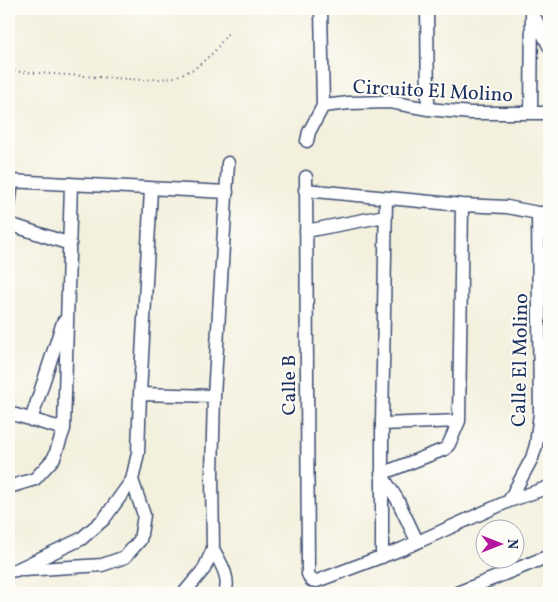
<svg xmlns="http://www.w3.org/2000/svg" width="558" height="602" viewBox="0 0 558 602" font-family="Vollkorn,serif">
<style>
.lines{fill:none;stroke-linecap:round;stroke-linejoin:round}
.street-casing{stroke:#3b4c71;stroke-width:15}
.path{stroke:#3b4c71;stroke-width:2;stroke-dasharray:1 4;stroke-linecap:butt}
.street{stroke:#fff;stroke-width:12}
.labels{text-anchor:middle;stroke-width:4;stroke-linejoin:round;paint-order:stroke}
.street-label{font-size:20px;fill:#1b2f5e;stroke:#fdfcf7}
</style>
<rect width="100%" height="100%" fill="#fdfcf7"/>
<filter id="ink" filterUnits="userSpaceOnUse"><feTurbulence type="fractalNoise" baseFrequency=".02" numOctaves="2"/><feDisplacementMap in="SourceGraphic" scale="10" xChannelSelector="R" yChannelSelector="G"/><feConvolveMatrix kernelMatrix="1 2 1 2 8 2 1 2 1" color-interpolation-filters="sRGB"/></filter>
<filter id="wash" filterUnits="userSpaceOnUse"><feTurbulence type="fractalNoise" baseFrequency=".0096" numOctaves="4" result="noise"/><feDisplacementMap in="SourceGraphic" scale="20" xChannelSelector="R" yChannelSelector="G"/><feGaussianBlur stdDeviation="1.12" result="paint"/><feColorMatrix in="noise" values="0 0 0 0 0 0 0 0 0 0 0 0 0 0 0 0 0 1.4 0 .05"/><feComposite in="paint" operator="in"/></filter>
<g filter="url(#wash)">
<rect width="100%" height="100%" fill="#f3f0dd"/>
</g>
<g filter="url(#ink)">
<g class="lines">
<defs>
<path id="street" d="M427 9 428 109
M534 16 549 46
M323 106 349 103 390 102 428 109 471 113H549
M531 113 532 9
M307 141 309 132 323 106 321 9
M306 177 308 574 311 580 317 581 402 549 509 501 549 487
M9 181 227 192
M305 190 462 205 507 207 538 213H549
M9 205 12 181
M9 224 70 244
M306 231 385 216
M140 394 214 396
M9 413 64 429
M31 420 63 322
M382 424 459 421
M9 487 35 479 54 458 64 429 71 184
M509 501 532 458 536 445 540 413 538 213
M417 541 397 499 381 474 445 449 449 444 459 421 462 205
M213 549C220 562 231 578 225 593
M382 557V424L386 198
M24 570 102 565 125 557 140 540 144 515 132 480
M9 571 16 570 81 539 104 519 132 480 138 453 140 394 151 189
M184 593 204 569 213 549 212 474 214 396 228 163
M457 593 549 556"/>
</defs>
<!-- street casing -->
<use href="#street" class="street-casing"/>
<!-- path -->
<path class="path" d="M9 71 144 80 172 78 194 69 214 52 229 32"/>
<!-- street -->
<use href="#street" class="street"/>
</g>
</g>
<g class="labels">
<!-- street labels -->
<g class="street-label">
<text transform="translate(433 90) rotate(3)" y="7">Circuito El Molino</text>
<text transform="translate(519 360) rotate(-89)" y="7">Calle El Molino</text>
<text transform="translate(288 385) rotate(-90)" y="7">Calle B</text>
</g>
</g>
<!-- margin -->
<rect width="558" height="602" fill="none" stroke="#fdfcf7" stroke-width="30"/>
<!-- north arrow -->
<g transform="translate(500 544) rotate(90)"><circle r="24" fill="#fdfcf7" stroke="#a3aaba"/>
<path d="M0-4L9 19L0 12L-9 19Z" fill="#b5179e"/>
<text y="-8" font-size="14" font-weight="bold" text-anchor="middle" fill="#1b2f5e">N</text>
</g>
</svg>
